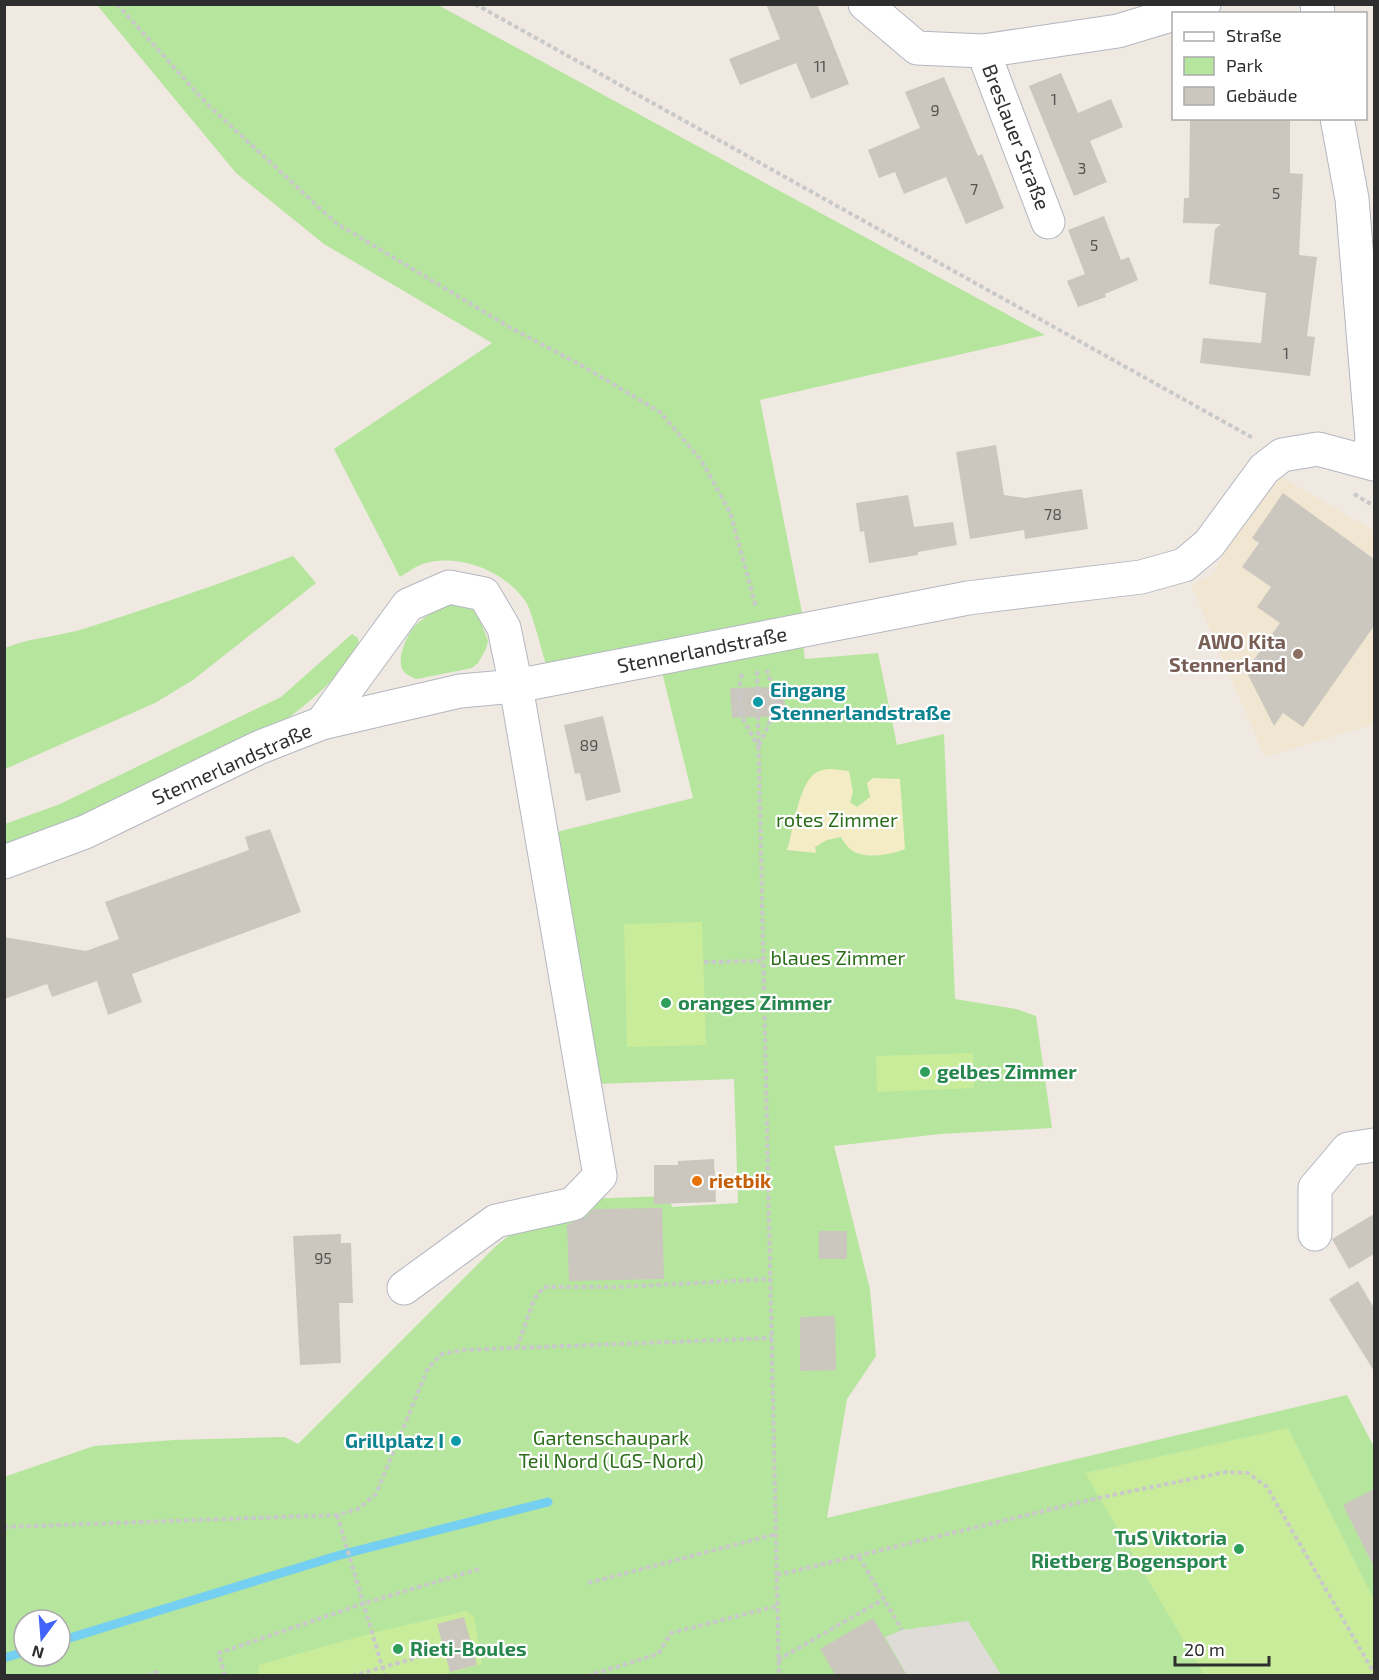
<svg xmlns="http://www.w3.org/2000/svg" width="1379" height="1680" viewBox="0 0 1379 1680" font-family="'Exo 2',sans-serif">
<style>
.education{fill:#f0e6d1}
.green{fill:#b6e59e;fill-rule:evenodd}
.sand{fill:#f3ecc5}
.pitch{fill:#c9ec9a}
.plaza{fill:#dfdcd8}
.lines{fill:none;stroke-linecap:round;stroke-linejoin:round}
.stream{stroke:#75cff0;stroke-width:9}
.building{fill:#cbc7bf}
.minor-casing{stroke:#b4b7c1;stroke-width:35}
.path{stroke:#c9c9c9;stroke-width:4;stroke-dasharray:4.5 3;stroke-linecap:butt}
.minor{stroke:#fff;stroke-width:33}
.education-dot{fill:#8d6e63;stroke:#fff;stroke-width:2}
.culture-dot{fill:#0f9aa8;stroke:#fff;stroke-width:2}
.leisure-dot{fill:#2e9e5b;stroke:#fff;stroke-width:2}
.food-dot{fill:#e8710a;stroke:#fff;stroke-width:2}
.labels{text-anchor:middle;stroke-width:4.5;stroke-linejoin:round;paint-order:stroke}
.number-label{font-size:16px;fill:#555452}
.street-label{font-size:20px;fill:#2e2e2e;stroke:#fff}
.education-label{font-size:20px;font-weight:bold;fill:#785e54;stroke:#fff;text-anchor:end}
.culture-label{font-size:20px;font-weight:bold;fill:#0d838f;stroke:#fff;text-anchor:start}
.park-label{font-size:20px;fill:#2c6e1b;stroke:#fff}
.leisure-label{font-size:20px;font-weight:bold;fill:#27864d;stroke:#fff;text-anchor:start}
.food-label{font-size:20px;font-weight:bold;fill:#c56008;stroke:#fff;text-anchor:start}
</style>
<rect width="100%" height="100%" fill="#efe9e1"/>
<!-- education -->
<path class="education" d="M1278 475 1374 531V724L1265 757 1191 585 1213 575 1223 554Z"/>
<!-- green -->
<path class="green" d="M97 5H438L1045 335 760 400 803 618 546 664C541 649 533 614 526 602 506 571 456 551 420 565 413 568 407 573 400 577L334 449 492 343 324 244 236 173Z
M293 556 316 583 193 680 155 703 5 769V648C28 638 55 637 80 630 152 607 223 583 293 556Z
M452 603 476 609 488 641 486 649 478 663 472 668 417 679C410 677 402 673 401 665 399 654 408 632 416 625 426 615 438 609 452 603Z
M352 634 358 638 360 648C336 679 309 704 277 726L5 853V824L60 804 281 697Z
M803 643 805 659 878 653 897 745 944 734 955 999 1016 1009 1036 1016 1052 1128 940 1134 834 1146 870 1289 876 1356 847 1399 827 1518 1347 1395 1374 1447V1675H5L4 1477 94 1446 174 1440 285 1437 298 1444 496 1246 554 1200 668 1196 672 1207 738 1203 734 1079 596 1084 553 833 693 798 662 672ZM24 1620H60V1656H24Z"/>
<!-- sand -->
<path class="sand" d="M833 769 849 771 853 792 850 802 857 807 870 797 867 783 873 778 900 779 905 849C891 855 863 860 850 849 847 846 843 841 841 837L827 840 815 847 816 853 787 850C793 831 798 791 811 777 817 770 825 769 833 769Z"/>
<!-- pitch -->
<path class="pitch" d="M702 922 706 1045 627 1047 624 924Z
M973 1053 974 1088 877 1092 876 1056Z
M1288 1428 1374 1600V1675H1204L1085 1473Z
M466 1611 474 1617 482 1664 442 1675 258 1676 259 1665 372 1633Z"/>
<!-- plaza -->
<path class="plaza" d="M968 1621 1001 1675H907L885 1637 902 1630Z"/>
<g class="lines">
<!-- stream -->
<path class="stream" d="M60 1641 340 1555 548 1502
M4 1658 24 1652"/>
</g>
<!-- building -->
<path class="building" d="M766 4H817L849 84 811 99 796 63 740 85 729 59 780 39Z
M1061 73 1078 113 1111 99 1123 127 1090 141 1107 182 1074 196 1029 86Z
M944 77 978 156 982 154 1004 208 966 224 946 177 904 194 895 172 879 178 868 150 920 128 905 92Z
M1190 118H1290V173L1303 174 1299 255 1317 257 1307 336 1315 337 1310 376 1200 363 1203 338 1261 343 1266 293 1209 284 1215 229 1221 224 1183 223 1184 198H1189Z
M1104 216 1121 260 1129 257 1138 280 1105 294 1106 297 1078 307 1067 281 1085 274 1068 230Z
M996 445 1004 495 1025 498 1082 489 1088 529 1025 539 1024 530 970 539 956 452Z
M1283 493 1374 559V626L1303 727 1283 713 1274 726 1246 671 1280 623 1257 607 1271 587 1242 567 1259 543 1252 538Z
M908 495 914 527 953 522 957 545 918 552V555L869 563 864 531 860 532 856 503Z
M784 687 785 716 732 718 730 688Z
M603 716 621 792 586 801 580 773 575 774 564 725Z
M270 829 301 912 132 974 142 1002 108 1015 97 981 52 997 47 984 4 999V937L86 951 119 939 105 902 249 850 245 837Z
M714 1159 716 1202 654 1204V1165H678V1161Z
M662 1208 664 1279 569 1281 567 1225 586 1217 594 1209Z
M1374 1214V1254L1349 1269 1332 1239Z
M819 1231H847V1259H819Z
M341 1234V1243H351L353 1303H339L341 1363 300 1365 293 1236Z
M1358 1281 1374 1308V1371L1329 1299Z
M835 1316 836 1370 800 1371V1317Z
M1374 1489V1567L1343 1505Z
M464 1617 477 1665 450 1672 437 1624Z
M873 1618 907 1676H836L820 1649Z"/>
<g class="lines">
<defs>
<path id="minor" d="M865 4 917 48 983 51 1118 31 1174 14
M1317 4 1318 14
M1174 14 1204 4
M983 51 1048 222
M1337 118 1352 199 1372 439 1368 462
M322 723 408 605 449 587 484 594 504 628 516 686 600 1176 573 1204 496 1221 404 1288
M4 862 85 832 258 748 322 723 460 691 516 686 968 598 1141 577 1184 565 1209 544 1264 469 1282 455 1318 449 1374 464
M1315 1234V1188L1348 1149 1374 1145"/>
</defs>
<!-- minor casing -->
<use href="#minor" class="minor-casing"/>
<!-- path -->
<path class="path" d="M117 4 207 104 336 223 509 327 579 364 660 412 701 460 730 512 756 607
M475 4 1253 438
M1354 494 1374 506
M757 671 779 1676
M742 674 739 688 742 717 758 746
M759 745C774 715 778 704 767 670
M704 962 763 961
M517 1348 534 1299 544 1287H619L770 1279
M337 1515 385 1676
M4 1527 337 1515 358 1509 376 1494 428 1368 442 1354 463 1350 772 1338
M859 1557 902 1630
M777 1575 1098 1498 1226 1472 1248 1473 1267 1487 1374 1673
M588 1583 776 1534
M778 1660 884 1599
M147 1676 157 1672 158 1676
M225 1676 219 1653 362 1604 479 1569
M352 1676 437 1652
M587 1676 658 1654 671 1633 777 1606"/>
<!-- minor -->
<use href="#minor" class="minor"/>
</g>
<!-- markers -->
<circle class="education-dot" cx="1298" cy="654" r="6"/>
<g class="culture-dot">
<circle cx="758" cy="702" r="6"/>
<circle cx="456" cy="1441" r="6"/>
</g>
<g class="leisure-dot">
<circle cx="666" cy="1003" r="6"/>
<circle cx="925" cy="1072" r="6"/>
<circle cx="1239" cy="1549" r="6"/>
<circle cx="398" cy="1649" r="6"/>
</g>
<circle class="food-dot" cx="697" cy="1181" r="6"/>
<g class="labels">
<!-- number labels -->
<g class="number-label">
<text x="820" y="72">11</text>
<text x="1054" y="105">1</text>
<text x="935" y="116">9</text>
<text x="1082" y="174">3</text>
<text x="974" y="195">7</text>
<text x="1276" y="199">5</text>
<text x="1094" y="251">5</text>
<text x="1286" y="359">1</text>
<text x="1053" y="520">78</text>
<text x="589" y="751">89</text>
<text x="323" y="1264">95</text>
</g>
<!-- street labels -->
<g class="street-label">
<text transform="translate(1016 137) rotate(69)" y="7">Breslauer Straße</text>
<text transform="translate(702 650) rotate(-11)" y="7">Stennerlandstraße</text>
<text transform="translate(232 764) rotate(-24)" y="7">Stennerlandstraße</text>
</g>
<!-- education labels -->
<g class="education-label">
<text x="1286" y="649">AWO Kita<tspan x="1286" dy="23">Stennerland</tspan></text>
</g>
<!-- culture labels -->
<g class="culture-label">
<text x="770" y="697">Eingang<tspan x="770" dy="23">Stennerlandstraße</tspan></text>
<text x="444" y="1448" text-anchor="end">Grillplatz I</text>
</g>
<!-- park labels -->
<g class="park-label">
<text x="837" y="827">rotes Zimmer</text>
<text x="838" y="965">blaues Zimmer</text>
<text x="611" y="1445">Gartenschaupark<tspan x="611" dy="23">Teil Nord (LGS-Nord)</tspan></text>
</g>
<!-- leisure labels -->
<g class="leisure-label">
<text x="678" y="1010">oranges Zimmer</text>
<text x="937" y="1079">gelbes Zimmer</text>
<text x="1227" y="1545" text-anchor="end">TuS Viktoria<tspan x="1227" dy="23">Rietberg Bogensport</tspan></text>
<text x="410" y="1656">Rieti-Boules</text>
</g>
<!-- food labels -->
<g class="food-label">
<text x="709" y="1188">rietbik</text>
</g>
</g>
<!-- border -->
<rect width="1379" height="1680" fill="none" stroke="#2e2e2e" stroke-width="12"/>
<!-- legend -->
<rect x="1172" y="12" width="195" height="108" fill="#ffffff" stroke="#ababab" stroke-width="1.5"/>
<rect x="1184" y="32" width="30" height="9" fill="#ffffff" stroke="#ababab" stroke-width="1.5"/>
<text x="1226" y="42" font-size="18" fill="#2e2e2e">Straße</text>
<rect x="1184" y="57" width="30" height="18" fill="#b6e59e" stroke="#ababab" stroke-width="1.5"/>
<text x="1226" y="72" font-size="18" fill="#2e2e2e">Park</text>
<rect x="1184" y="87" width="30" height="18" fill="#cbc7bf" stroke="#ababab" stroke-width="1.5"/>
<text x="1226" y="102" font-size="18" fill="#2e2e2e">Gebäude</text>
<!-- north arrow -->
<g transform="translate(42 1638) rotate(196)"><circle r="28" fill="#ffffff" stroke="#ababab" stroke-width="1.5"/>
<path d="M0-4.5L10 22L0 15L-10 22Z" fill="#4264fb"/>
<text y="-9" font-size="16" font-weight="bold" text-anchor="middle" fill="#2e2e2e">N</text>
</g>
<!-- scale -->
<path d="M1175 1656v9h94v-9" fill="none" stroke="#2e2e2e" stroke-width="3"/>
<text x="1184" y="1656" font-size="18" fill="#2e2e2e" stroke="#ffffff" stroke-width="4.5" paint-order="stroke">20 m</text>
</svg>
